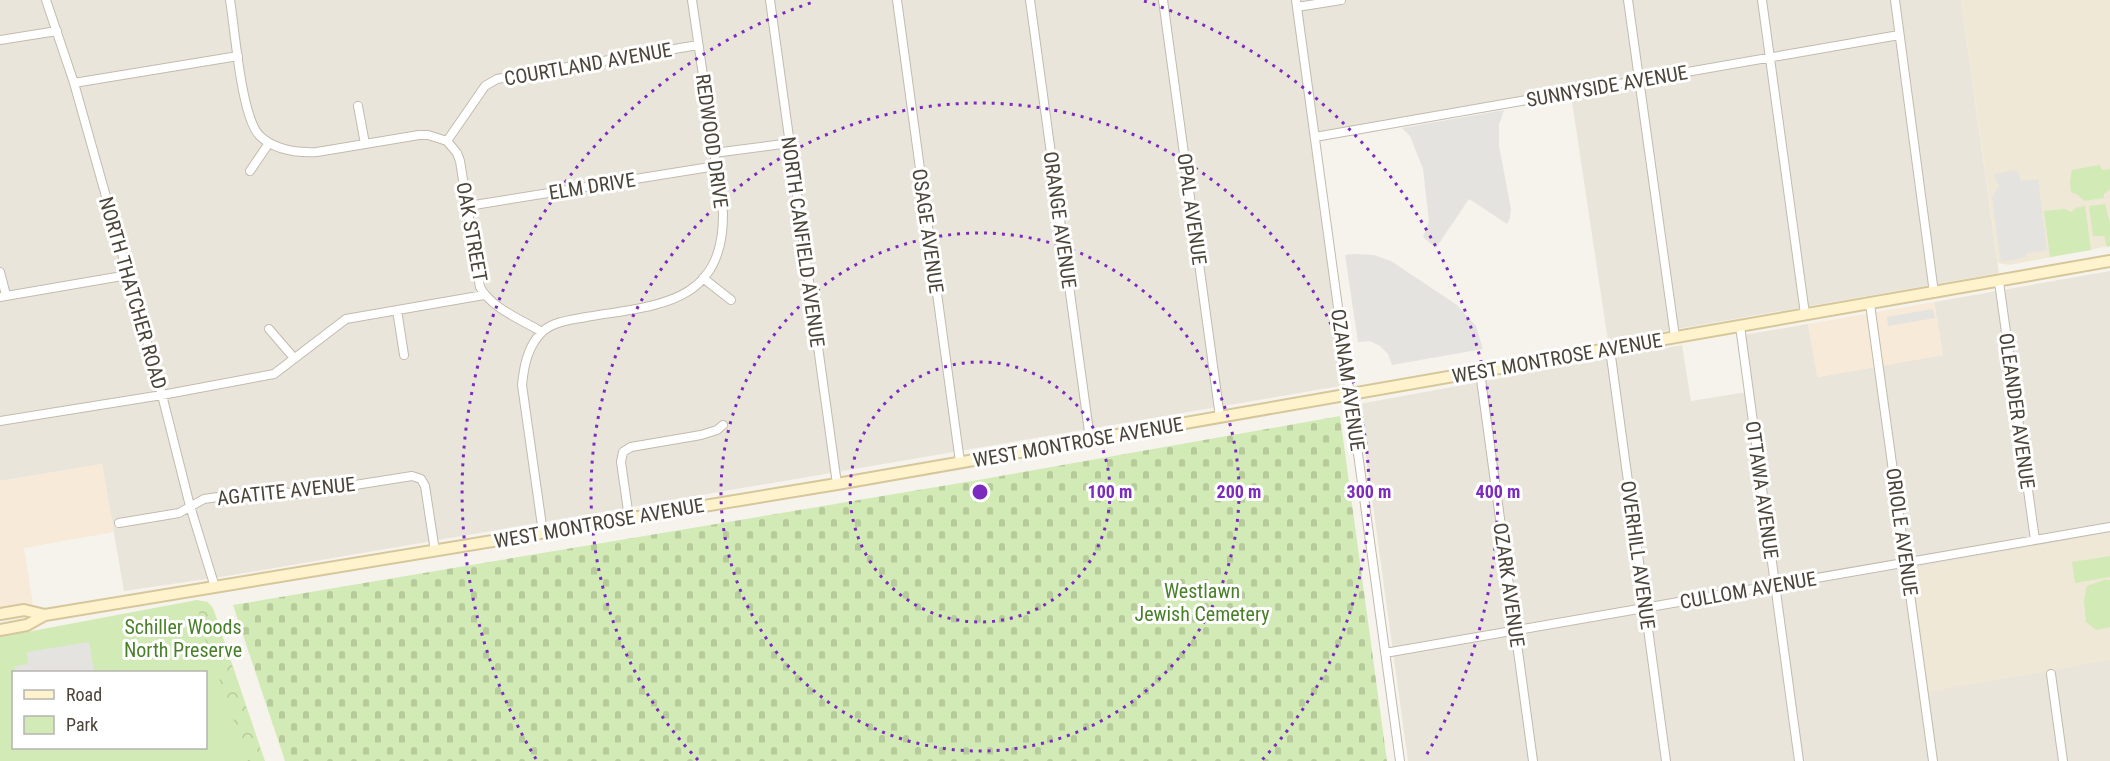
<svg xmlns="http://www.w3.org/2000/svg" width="2110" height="761" viewBox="0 0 2110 761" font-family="'Roboto Condensed',sans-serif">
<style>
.residential{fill:#eae5da}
.commercial{fill:#f7ead8}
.education{fill:#efe8d6}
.green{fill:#d2eab5;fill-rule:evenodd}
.forest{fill:url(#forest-crowns)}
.cemetery{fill:url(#cemetery-stones)}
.parking{fill:#e5e3e0}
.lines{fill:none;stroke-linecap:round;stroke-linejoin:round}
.street-casing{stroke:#c2bbae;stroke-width:10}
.secondary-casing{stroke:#d6c79b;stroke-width:14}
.street{stroke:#fff;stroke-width:8}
.secondary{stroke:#fff3cd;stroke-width:10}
.ring{fill:none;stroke:#7b2cbf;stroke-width:3;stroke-dasharray:3 6}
.labels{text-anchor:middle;stroke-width:6;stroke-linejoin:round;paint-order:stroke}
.street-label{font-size:20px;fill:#4b4439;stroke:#fff}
.park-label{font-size:20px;fill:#4a7f2a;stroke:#fff}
.centre{fill:#7b2cbf;stroke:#fff;stroke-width:3}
.ring-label{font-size:18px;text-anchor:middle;font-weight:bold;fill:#7b2cbf;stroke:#fff;stroke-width:6;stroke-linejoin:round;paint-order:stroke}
</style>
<defs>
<pattern id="forest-crowns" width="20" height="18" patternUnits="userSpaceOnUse" patternTransform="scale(1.5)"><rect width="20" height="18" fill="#d2eab5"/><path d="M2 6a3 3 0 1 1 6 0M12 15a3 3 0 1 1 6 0" fill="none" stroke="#b6ca9c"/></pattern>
<pattern id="cemetery-stones" width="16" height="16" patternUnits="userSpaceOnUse" patternTransform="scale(1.5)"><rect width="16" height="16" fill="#d2eab5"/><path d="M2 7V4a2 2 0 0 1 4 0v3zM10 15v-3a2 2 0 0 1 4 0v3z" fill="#b6ca9c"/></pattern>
</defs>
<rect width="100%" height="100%" fill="#f6f3ec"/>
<!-- residential -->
<path class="residential" d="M0 0H1961L1999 273 1608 341 1571 95 1318 138 1352 384 227 576 124 591 102 464 0 481Z
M2110 271V761H1408L1359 404 1682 345 1691 401 1747 392 1738 336 1808 324 1818 377 1943 355 1934 302Z"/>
<!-- commercial -->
<path class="commercial" d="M1934 302 1943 355 1817 377 1808 324Z
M102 464 114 532 24 548 33 604 0 610V481Z"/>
<!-- education -->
<path class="education" d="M1961 0H2110V246L2009 265 1998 263Z
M2110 533V660L1929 692 1912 568Z"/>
<!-- green -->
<path class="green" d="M2099 165 2103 170 2110 169V189L2104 194V198L2084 201 2078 195 2071 192 2070 181 2072 170Z
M2105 204 2110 223V246L2107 247 2104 236H2093L2089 206Z
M2085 206 2091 250 2050 257 2044 211 2065 209 2071 212 2076 208Z
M2110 556V577L2075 583 2072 562Z
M2104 580H2110V627L2096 630 2086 622 2084 600 2087 586Z
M197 600 208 602 214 611 265 761H0V637ZM14 672H206V748H14Z"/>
<!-- forest -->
<path class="forest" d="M211 605 214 611 264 761H248L198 619 200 608Z"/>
<!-- cemetery -->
<path class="cemetery" d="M1340 416 1387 761H285L233 605 978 480Z"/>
<!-- parking -->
<path class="parking" d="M1504 110 1499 125V146L1511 209 1510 218 1507 224 1469 199 1436 248 1423 237 1429 222 1423 169 1410 136 1402 128Z
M2017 170 2021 181 2038 179 2047 250 2027 253 2024 258 2001 262 1992 197 1999 186 1993 174Z
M1354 254 1374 255 1391 261 1457 305 1476 326 1483 349 1392 365 1388 354 1380 346 1370 341 1358 342 1345 255Z
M1933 309 1935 318 1888 326 1887 317Z
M89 642 94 672H16L15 666 28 664 27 652Z"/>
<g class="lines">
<defs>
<path id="street" d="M46 0 74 83 162 395 190 506 215 587
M230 0C235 29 241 118 260 136 275 150 297 153 317 152L419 135H428L447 141 457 153 460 161 480 287C491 308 522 320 542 332
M770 0 837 484
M897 0 960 462
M1030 0 1090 439
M1163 0 1220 417
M1296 0 1400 761
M1628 0 1675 337
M1762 0 1805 314
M1895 0 1934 293
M1297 7 1341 0
M0 40 57 31
M74 83 238 56
M358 106 365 144
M1315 137 1899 35
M447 141 485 86 497 79 698 45
M714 153 790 143
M250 171 269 143
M468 206 716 166
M0 272 6 295
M703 278 731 300
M1999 282 2035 540
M0 297 128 275
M1870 304 1933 761
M397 310 404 355
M1740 326 1799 761
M269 329 294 358
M1610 349 1666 761
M1480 372 1533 761
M0 421 162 395 274 374 346 319 484 295
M629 518 621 462 623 452 631 447 701 435 717 430 723 425
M119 523 179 513 204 499 267 490 298 494 412 476 421 479 425 486 435 551
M543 533 522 385C524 365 528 345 543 331 555 321 572 320 586 317 657 305 724 305 723 213L692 0
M1385 653 2110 527
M2051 674 2063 761"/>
<path id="secondary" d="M0 614 24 610 45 615
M0 630 27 625 45 615 837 484 2110 261"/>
</defs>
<!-- street casing -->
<use href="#street" class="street-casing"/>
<!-- secondary casing -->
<use href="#secondary" class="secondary-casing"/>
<!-- street -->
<use href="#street" class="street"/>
<!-- secondary -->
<use href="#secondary" class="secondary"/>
</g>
<!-- distance rings -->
<g class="ring">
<circle cx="980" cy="492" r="130"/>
<circle cx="980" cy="492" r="259"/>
<path d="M698 760A389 389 0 1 1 1262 760"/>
<path d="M536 759A518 518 0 0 1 816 1M1144 1A518 518 0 0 1 1424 759"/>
</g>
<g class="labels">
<!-- street labels -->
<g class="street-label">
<text transform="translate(588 64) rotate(-10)" y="7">COURTLAND AVENUE</text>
<text transform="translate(1607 86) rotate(-10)" y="7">SUNNYSIDE AVENUE</text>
<text transform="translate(712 141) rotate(82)" y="7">REDWOOD DRIVE</text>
<text transform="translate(592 186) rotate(-9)" y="7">ELM DRIVE</text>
<text transform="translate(1192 209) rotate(82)" y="7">OPAL AVENUE</text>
<text transform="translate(1060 220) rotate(82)" y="7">ORANGE AVENUE</text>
<text transform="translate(928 231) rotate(82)" y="7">OSAGE AVENUE</text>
<text transform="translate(472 232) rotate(80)" y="7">OAK STREET</text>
<text transform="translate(803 242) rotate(82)" y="7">NORTH CANFIELD AVENUE</text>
<text transform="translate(133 293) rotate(74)" y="7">NORTH THATCHER ROAD</text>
<text transform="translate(1557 358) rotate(-10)" y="7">WEST MONTROSE AVENUE</text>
<text transform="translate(1348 380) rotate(82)" y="7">OZANAM AVENUE</text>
<text transform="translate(2017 411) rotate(82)" y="7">OLEANDER AVENUE</text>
<text transform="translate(1078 442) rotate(-10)" y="7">WEST MONTROSE AVENUE</text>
<text transform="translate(1762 490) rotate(82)" y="7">OTTAWA AVENUE</text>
<text transform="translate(286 491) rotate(-6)" y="7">AGATITE AVENUE</text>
<text transform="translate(599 523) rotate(-10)" y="7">WEST MONTROSE AVENUE</text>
<text transform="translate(1902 532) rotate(82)" y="7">ORIOLE AVENUE</text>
<text transform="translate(1638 555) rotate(82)" y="7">OVERHILL AVENUE</text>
<text transform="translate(1509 585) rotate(82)" y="7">OZARK AVENUE</text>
<text transform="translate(1748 590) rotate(-10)" y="7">CULLOM AVENUE</text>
</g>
<!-- park labels -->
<g class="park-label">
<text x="1202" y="598">Westlawn<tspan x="1202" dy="23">Jewish Cemetery</tspan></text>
<text x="183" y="634">Schiller Woods<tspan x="183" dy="23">North Preserve</tspan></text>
</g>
</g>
<circle cx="980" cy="492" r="9" class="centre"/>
<g class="ring-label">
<text x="1110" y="498">100 m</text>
<text x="1239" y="498">200 m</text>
<text x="1369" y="498">300 m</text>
<text x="1498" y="498">400 m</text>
</g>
<!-- legend -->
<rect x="12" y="671" width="195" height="78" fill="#ffffff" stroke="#b7b4b0" stroke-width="1.5"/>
<rect x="24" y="690" width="30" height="9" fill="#fff3cd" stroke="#b7b4b0" stroke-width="1.5"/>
<text x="66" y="701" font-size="18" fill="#4b4439">Road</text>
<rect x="24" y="716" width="30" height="18" fill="#d2eab5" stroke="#b7b4b0" stroke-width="1.5"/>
<text x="66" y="731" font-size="18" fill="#4b4439">Park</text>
</svg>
